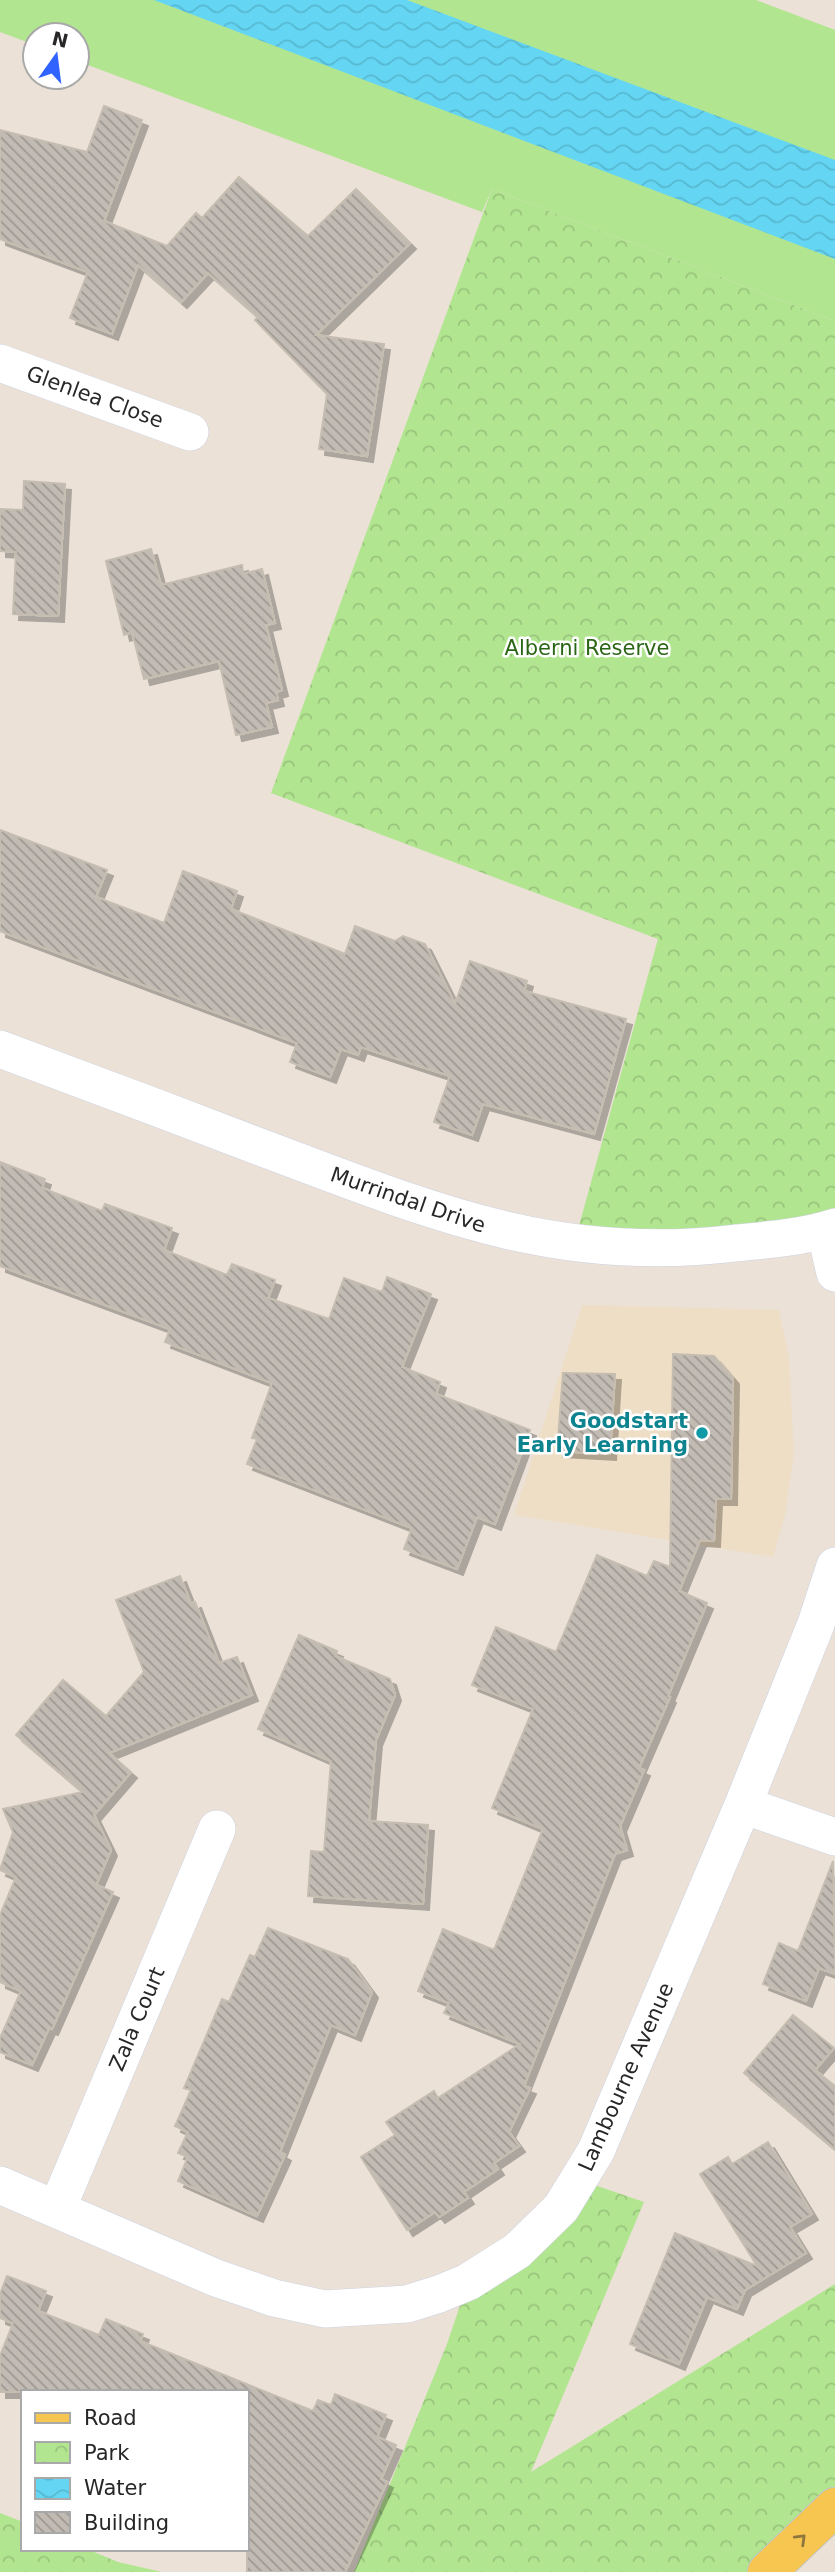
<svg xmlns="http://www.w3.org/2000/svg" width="835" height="2572" viewBox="0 0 835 2572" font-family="'DejaVu Sans',sans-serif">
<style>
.education{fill:#eedec5}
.grass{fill:#b2e590}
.park{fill:url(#park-crowns)}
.water{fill:url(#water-waves)}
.building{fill:url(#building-back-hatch);stroke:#c6bdb1;stroke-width:2;filter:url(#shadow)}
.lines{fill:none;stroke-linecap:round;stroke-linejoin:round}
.minor-casing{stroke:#cdd2e1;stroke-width:38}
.primary-casing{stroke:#c3c3c3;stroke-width:40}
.minor{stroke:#fff;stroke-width:37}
.primary{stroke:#f7c651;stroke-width:38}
.oneway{stroke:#8f763c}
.culture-dot{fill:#0f9aa8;stroke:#fff;stroke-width:2.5}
.labels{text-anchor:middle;stroke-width:5;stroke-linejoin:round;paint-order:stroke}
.street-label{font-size:21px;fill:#272727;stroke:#fff}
.park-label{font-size:21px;fill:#2b6616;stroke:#fff}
.culture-label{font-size:21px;font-weight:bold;fill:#0d838f;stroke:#fff;text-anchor:end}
</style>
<defs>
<pattern id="park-crowns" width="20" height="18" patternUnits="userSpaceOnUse" patternTransform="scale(1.75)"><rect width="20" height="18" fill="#b2e590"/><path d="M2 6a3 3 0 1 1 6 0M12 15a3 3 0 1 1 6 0" fill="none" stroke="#99c47c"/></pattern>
<pattern id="water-waves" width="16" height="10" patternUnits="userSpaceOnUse" patternTransform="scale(1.75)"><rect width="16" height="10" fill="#64d6f4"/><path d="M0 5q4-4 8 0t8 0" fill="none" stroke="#57b8d1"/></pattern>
<pattern id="building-back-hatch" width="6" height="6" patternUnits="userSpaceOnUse" patternTransform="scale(1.75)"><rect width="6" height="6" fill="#c2bbb4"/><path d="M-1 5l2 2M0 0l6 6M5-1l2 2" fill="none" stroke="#9e9892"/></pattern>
<filter id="shadow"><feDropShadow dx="6" dy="6" stdDeviation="0" flood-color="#0004"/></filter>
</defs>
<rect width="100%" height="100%" fill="#ebe1d7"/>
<!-- education -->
<path class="education" d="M582 1305 779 1310 789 1358 794 1454 785 1515 773 1557 514 1515Z"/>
<!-- grass -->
<path class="grass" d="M0 0H756L835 30V321L492 189 482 212 77 61V35H35V45L0 32Z"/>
<!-- park -->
<path class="park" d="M492 189 835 321V1273L825 1230 574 1244 658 939 271 793Z
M580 2180 644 2202 531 2472 835 2284V2507L767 2572H354L447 2344 468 2282Z
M0 2513 23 2522V2549H87L118 2562 162 2572H0Z"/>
<!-- water -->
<path class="water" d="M154 0H407L835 160V259Z"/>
<!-- building -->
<path class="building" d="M104 106 142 120 104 221 167 246 196 213 202 218 239 177 308 236 356 189 410 243 316 335 384 344 367 456 319 449 327 394 255 320 258 317 208 273 181 302 138 265 112 334 70 318 88 272 0 239V130L87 152Z
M24 481 65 484 58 616 13 614 16 552 0 551V509L23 510Z
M151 549 161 585 242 565 243 574 262 569 275 623 266 625 282 690 276 692 278 700 266 703 272 727 236 735 219 661 144 679 132 632 124 635 106 561Z
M0 830 107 870 96 897 164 923 183 871 237 891 231 909 345 954 355 926 395 941 403 936 425 944 455 1004 470 961 527 981 524 991 626 1019 594 1134 483 1104 472 1135 434 1122 450 1076 361 1047 358 1055 341 1049 330 1077 290 1062 297 1043 0 931Z
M0 1162 45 1179 42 1188 102 1211 105 1204 172 1228 164 1250 227 1275 232 1264 275 1280 268 1298 329 1319 344 1278 382 1292 387 1277 431 1294 402 1367 440 1382 436 1394 530 1430 495 1524 477 1517 457 1569 404 1549 412 1528 247 1464 257 1439 252 1438 272 1383 165 1342 170 1329 0 1266Z
M673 1354 714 1356 733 1378 731 1499H716L714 1541 700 1540 679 1591 707 1603 668 1696 670 1697 639 1768 644 1770 620 1826 627 1850 615 1854 524 2086 530 2088 509 2132 519 2146 494 2163 498 2169 464 2192 468 2198 439 2217 435 2212 407 2230 361 2157 395 2135 386 2122 434 2091 438 2098 520 2044 444 2013 449 2003 418 1991 443 1929 494 1950 543 1829 492 1808 533 1709 472 1685 496 1627 556 1652 597 1555 647 1576 654 1561 670 1567Z
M563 1373 615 1374 610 1454 557 1451Z
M180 1576 191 1604 195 1602 219 1663 237 1657 252 1695 109 1753 131 1772 94 1815 111 1850 96 1885 113 1892 52 2029 49 2028 32 2065 0 2052V2038L21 1991 0 1982V1915L16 1877 0 1870 13 1832 3 1809 83 1792 16 1735 63 1680 106 1716 144 1672 116 1600Z
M299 1635 337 1651 335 1656 390 1679 395 1695 376 1740 369 1821 428 1825 423 1904 308 1896 311 1851 324 1852 331 1761 258 1729Z
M833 1861 835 1974 819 1968 806 2001 763 1984 779 1943 798 1951Z
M268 1928 348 1959 372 1992 355 2035 331 2025 280 2152 285 2155 257 2216 178 2181 188 2157 178 2153 188 2132 175 2126 191 2090 184 2088 222 1999 229 2002 250 1955 255 1957Z
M793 2015 834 2048 815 2070 835 2086V2149L744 2073Z
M768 2142 812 2214 790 2227 806 2253 745 2290 737 2309 707 2297 679 2364 630 2344 675 2233 757 2266 700 2174 728 2157 732 2164Z
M7 2276 46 2291 38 2311 99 2335 106 2319 143 2334 140 2341 313 2411 318 2400 331 2405 335 2394 386 2415 377 2437 396 2445 381 2479 387 2482 345 2572H247V2392H0V2356L13 2323 0 2318V2294Z"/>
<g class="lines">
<defs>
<path id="minor" d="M0 363 190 432
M0 1049C89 1082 179 1116 268 1150 431 1211 556 1265 736 1243 768 1240 804 1237 835 1227
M825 1230 835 1273
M743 1805 835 1837
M0 2185 216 2278 274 2298 325 2309 407 2304 439 2294 468 2282 517 2251 561 2208 596 2151 743 1805 816 1624 835 1566
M57 2209 217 1829"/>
<path id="primary" d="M767 2572 835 2507"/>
</defs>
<!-- minor casing -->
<use href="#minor" class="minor-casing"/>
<!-- primary casing -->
<use href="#primary" class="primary-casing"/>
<!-- minor -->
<use href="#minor" class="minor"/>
<!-- primary -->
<use href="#primary" class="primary"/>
</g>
<!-- one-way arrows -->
<defs><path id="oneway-chevron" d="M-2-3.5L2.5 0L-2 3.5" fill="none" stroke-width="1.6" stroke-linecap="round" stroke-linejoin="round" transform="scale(1.75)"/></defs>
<use class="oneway" href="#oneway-chevron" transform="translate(801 2539) rotate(-44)"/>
<!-- markers -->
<circle class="culture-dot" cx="702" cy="1433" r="7"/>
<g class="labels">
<!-- street labels -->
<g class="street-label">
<text transform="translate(95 397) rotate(20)" y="7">Glenlea Close</text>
<text transform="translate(408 1200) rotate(19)" y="7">Murrindal Drive</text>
<text transform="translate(137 2019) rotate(-67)" y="7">Zala Court</text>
<text transform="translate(626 2077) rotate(-66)" y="7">Lambourne Avenue</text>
</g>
<!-- park labels -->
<g class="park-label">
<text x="587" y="655">Alberni Reserve</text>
</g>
<!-- culture labels -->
<g class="culture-label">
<text x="688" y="1428">Goodstart<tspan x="688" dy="24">Early Learning</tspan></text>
</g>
</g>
<!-- legend -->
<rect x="21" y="2390" width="228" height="161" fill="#ffffff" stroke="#a9a9a9" stroke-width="2"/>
<rect x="35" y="2413" width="35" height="10" fill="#f7c651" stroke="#a9a9a9" stroke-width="2"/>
<text x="84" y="2425" font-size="21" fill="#272727">Road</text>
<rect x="35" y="2442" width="35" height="21" fill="url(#park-crowns)" stroke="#a9a9a9" stroke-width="2"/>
<text x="84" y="2460" font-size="21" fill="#272727">Park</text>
<rect x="35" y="2478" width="35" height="21" fill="url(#water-waves)" stroke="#a9a9a9" stroke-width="2"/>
<text x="84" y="2495" font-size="21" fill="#272727">Water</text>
<rect x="35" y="2512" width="35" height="21" fill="url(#building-back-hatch)" stroke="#a9a9a9" stroke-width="2"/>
<text x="84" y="2530" font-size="21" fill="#272727">Building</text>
<!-- north arrow -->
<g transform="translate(56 56) rotate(14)"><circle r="33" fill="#ffffff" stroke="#a9a9a9" stroke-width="2"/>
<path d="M0-5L12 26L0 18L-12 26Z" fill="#3063ff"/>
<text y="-10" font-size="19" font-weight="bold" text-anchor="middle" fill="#272727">N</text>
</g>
</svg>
